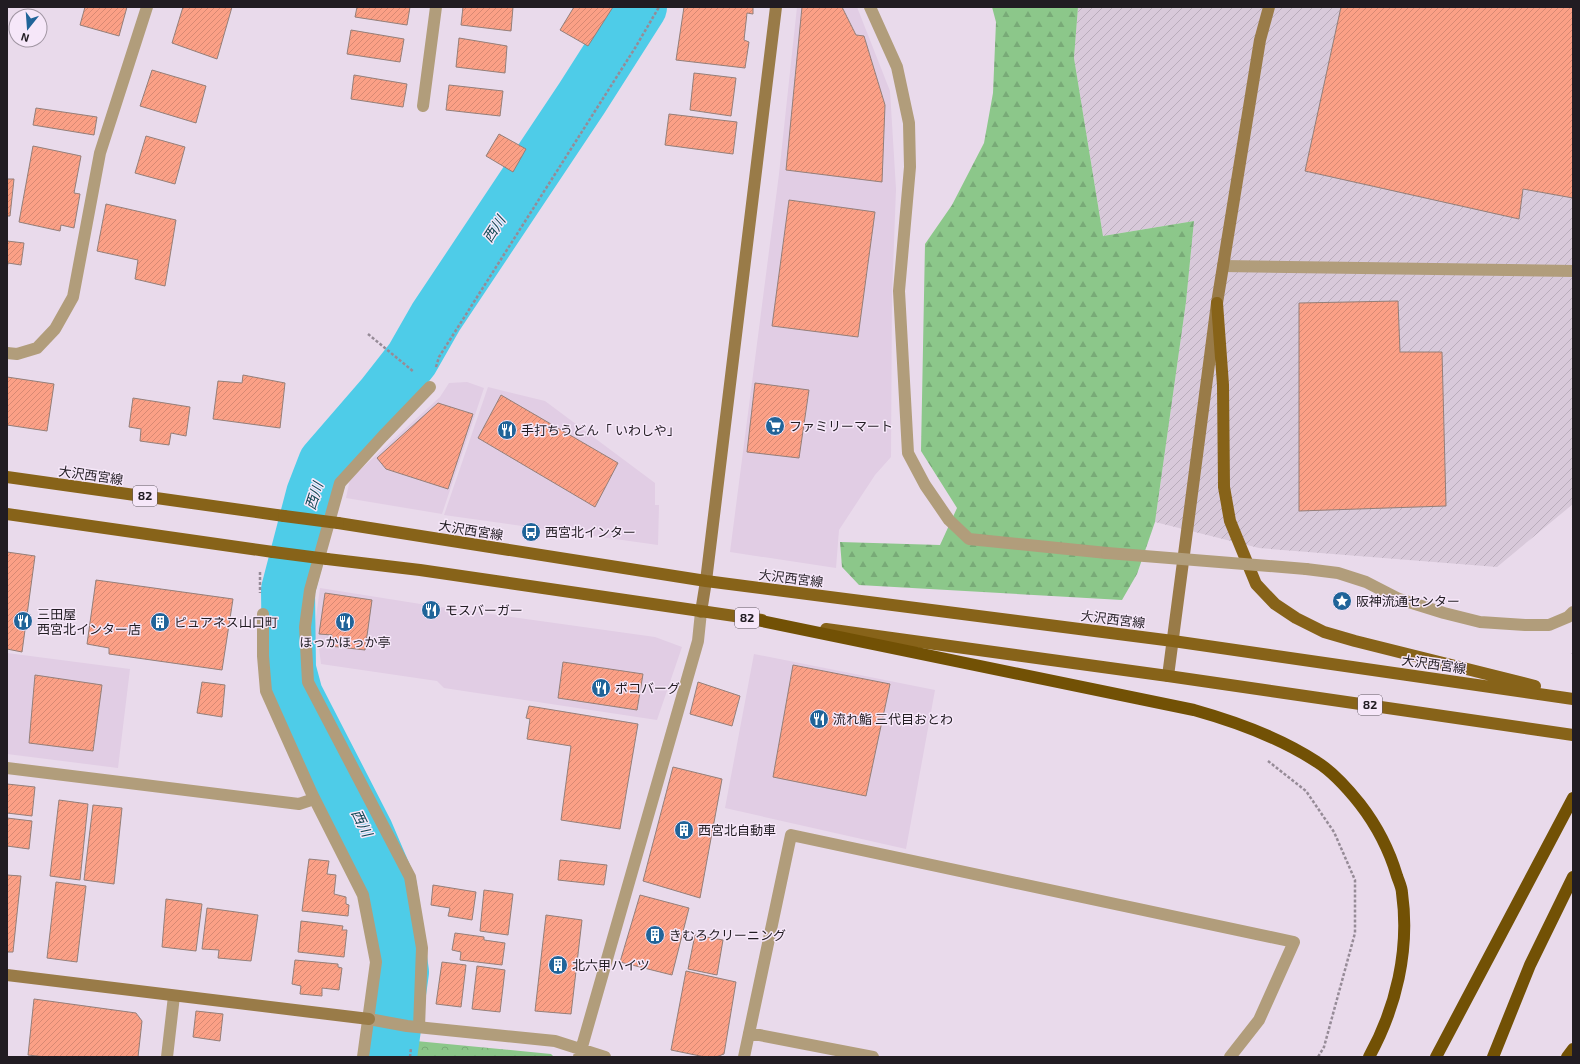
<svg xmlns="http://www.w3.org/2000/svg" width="1580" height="1064" viewBox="0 0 1580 1064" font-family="'Exo 2','Noto Sans JP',sans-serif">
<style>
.built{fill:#e1cde4}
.industrial{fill:url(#industrial-furrows)}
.forest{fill:url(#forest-firs)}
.park{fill:url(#park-crowns)}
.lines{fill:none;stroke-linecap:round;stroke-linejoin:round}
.river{stroke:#4ecce8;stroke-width:54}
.building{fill:url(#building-hatch);stroke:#947f79}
.path{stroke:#968b97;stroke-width:2.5;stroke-dasharray:3 2;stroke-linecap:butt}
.lane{stroke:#b19d7b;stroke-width:12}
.street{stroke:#b19d7b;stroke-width:12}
.secondary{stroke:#997b48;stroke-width:12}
.primary{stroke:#876319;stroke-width:12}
.highway{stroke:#725105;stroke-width:12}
.street-bridge{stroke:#b19d7b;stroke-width:12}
.primary-bridge{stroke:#876319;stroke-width:12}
.labels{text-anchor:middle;stroke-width:3;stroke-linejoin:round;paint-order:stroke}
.shield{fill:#f6e7f9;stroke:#615962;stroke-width:1}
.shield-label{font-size:12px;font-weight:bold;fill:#211c22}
.poi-label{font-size:13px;fill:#211c22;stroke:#f6e7f9;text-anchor:start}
.street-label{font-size:13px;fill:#211c22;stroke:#f6e7f9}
.water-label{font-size:14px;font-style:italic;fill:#114854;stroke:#f6e7f9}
</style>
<defs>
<pattern id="industrial-furrows" width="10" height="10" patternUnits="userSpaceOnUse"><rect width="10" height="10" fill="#d8c9da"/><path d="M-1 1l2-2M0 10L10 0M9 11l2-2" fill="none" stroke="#b9acbb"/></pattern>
<pattern id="forest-firs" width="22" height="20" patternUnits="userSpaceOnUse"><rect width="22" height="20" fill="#8cc78a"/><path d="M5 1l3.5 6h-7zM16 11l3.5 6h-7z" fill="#78aa77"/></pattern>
<pattern id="park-crowns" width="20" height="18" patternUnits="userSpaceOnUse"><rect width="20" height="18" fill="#8cc78a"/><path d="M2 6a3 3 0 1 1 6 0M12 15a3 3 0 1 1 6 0" fill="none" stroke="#78aa77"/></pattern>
<pattern id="building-hatch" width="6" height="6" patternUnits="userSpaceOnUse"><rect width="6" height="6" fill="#fba086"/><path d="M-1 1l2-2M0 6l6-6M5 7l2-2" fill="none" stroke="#d78973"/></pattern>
</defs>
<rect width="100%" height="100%" fill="#e9daeb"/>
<!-- built -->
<path class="built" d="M797 7H857L890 91 896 189 892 296 891 457 875 475 839 530 836 568 730 552 779 174Z
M467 382 484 388 442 514 346 498 350 479 440 397 449 383Z
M488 387 545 401 655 483V505H659L658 545 444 515Z
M320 588 433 606 655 637 682 647 657 720 444 688 437 681 321 664 318 640 313 639Z
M7 653 130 669 118 768 7 754Z
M754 654 935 690 906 849 725 808Z"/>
<!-- industrial -->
<path class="industrial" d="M1078 7H1573V504L1497 567 1259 548 1155 522 1186 302 1194 221 1103 236 1074 58Z"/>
<!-- forest -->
<path class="forest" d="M992 7H1078L1074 58 1103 236 1194 221 1186 302 1155 522 1137 574 1122 600 859 585 842 567 840 542 940 545 957 508 921 451 925 244 952 205 984 143 993 93 996 22Z"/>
<!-- park -->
<path class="park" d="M416 1041 551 1054 554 1057H414Z"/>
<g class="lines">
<!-- river -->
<path class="river" d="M390 1057 402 972 390 887 366 831 296 695 289 669 288 590 313 494 325 463 383 396 412 359 436 317 582 98 640 7"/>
</g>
<!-- building -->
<path class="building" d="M85 7H127L119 36 80 25Z
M183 7H232L217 59 172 43Z
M357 7H410L407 25 355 17Z
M463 7H513L511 31 461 25Z
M574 7H613L588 46 560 30Z
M684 7H753V14L747 13 744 40 749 42 745 68 676 60Z
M802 7H842L856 35 864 36 885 105 882 182 786 170Z
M1341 7H1573V198L1523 189 1519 219 1305 171Z
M351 30 404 39 400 62 347 54Z
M459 38 507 46 505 73 456 67Z
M152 70 206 86 196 123 140 106Z
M694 73 736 78 731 116 690 110Z
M354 75 407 84 403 107 351 99Z
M449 85 503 91 500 116 446 110Z
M36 108 97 117 94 135 33 125Z
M669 114 737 122 733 154 665 145Z
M499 134 526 149 513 172 486 156Z
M146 136 185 147 175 184 135 173Z
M33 146 81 156 74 193 80 194 74 228 61 225 60 231 19 222Z
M7 179H14L10 216H7Z
M789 200 875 212 858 337 772 326Z
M106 204 176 220 165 286 135 279 138 260 97 251Z
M7 241 24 243 21 265 8 263 7 269Z
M1398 301 1400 352H1442L1446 506 1299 511V303Z
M243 375 285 383 280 428 213 419 218 381 242 383Z
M7 377 54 384 47 431 7 425Z
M755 383 809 390 799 458 747 452Z
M501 395 618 463 595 507 478 438Z
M133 398 190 407 186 436 171 433 169 445 140 441 141 429 129 427Z
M438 403 473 414 448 489 386 469 377 458Z
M7 552 35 556 22 652 7 649Z
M96 580 233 599 222 670 109 654V648L87 644Z
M325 593 372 600 365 650 330 646 332 635 319 634Z
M563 662 643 674 637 710 558 698Z
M793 665 890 684 866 796 773 777Z
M35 675 102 685 93 751 29 743Z
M202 682 225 685 222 717 197 713Z
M698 682 740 696 732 726 690 714Z
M529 706 638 724 620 829 561 820 571 746 527 739 530 719 526 718Z
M673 767 722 779 700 898 643 881Z
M7 784 35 787 32 816 7 813Z
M59 800 88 804 80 880 50 876Z
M93 805 122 808 114 884 84 880Z
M7 818 32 821 29 849 7 846Z
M309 859 329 861 327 874 336 875 334 894 346 897V904L349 905 348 916 302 911Z
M560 860 607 865 604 885 558 880Z
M7 875 21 876 13 952H7Z
M56 882 86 886 77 962 47 958Z
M433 885 476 892 472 920 448 916 450 908 431 905Z
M484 890 513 894 508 935 480 931Z
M640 895 689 908 672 975 620 962Z
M166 899 202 904 196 951 162 947Z
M207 908 258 915 251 961 218 958 219 950 202 949Z
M546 915 582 920 571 1014 535 1011Z
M301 921 343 926 342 930H347L344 957 298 952Z
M455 933 484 937V940L505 943 502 965 460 960 461 952 452 950Z
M695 935 723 940 717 975 688 969Z
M295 960 338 964V967L342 968 339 990 322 988V996L300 994 301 986 292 984Z
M442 962 466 965 461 1007 436 1004Z
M477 966 505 970 500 1012 472 1009Z
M686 971 736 982 724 1054 716 1057H705L671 1050Z
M34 999 136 1013 142 1021 138 1057H46L28 1055Z
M196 1011 223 1014 220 1041 193 1037Z"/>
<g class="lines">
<!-- path -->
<path class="path" d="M368 334 414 372
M436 367 439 357 635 48 659 7
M260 572V593
M1573 654V653
M1268 761 1306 791 1334 832 1355 880V933L1324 1047 1318 1057
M410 1057 411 1048"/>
<!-- lane -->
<path class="lane" d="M1223 266 1573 271
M419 1027 422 948 410 877 308 682 305 627 310 590 340 483 383 436 430 387"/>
<!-- street -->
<path class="street" d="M870 7 897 67 909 123 910 167 899 291 908 453 925 485 949 520 969 539 1107 553
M423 106 436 7
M7 353 17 354 37 348 55 329 73 297 100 153 147 7
M1306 569 1338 573 1366 582 1399 599 1444 613 1480 622 1525 625H1549L1568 617 1573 612
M263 614V656L266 691 312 794 363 895 376 962 363 1057
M7 768 299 804 314 799
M369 1019 407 1026 555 1041 605 1057
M749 1033 873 1057
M167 1057 174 996
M579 1057 698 641 701 612
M744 1057 791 835 1294 942 1259 1020 1230 1057"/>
<!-- secondary -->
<path class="secondary" d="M701 612 706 581 776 7
M1168 676 1217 303 1260 40 1269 7
M7 975 369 1019"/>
<!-- primary -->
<path class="primary" d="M1217 303 1223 385 1224 487 1230 521 1256 584 1275 604 1296 618 1324 632 1355 641 1535 686
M7 477 284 516
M7 514 273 552
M338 523 706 581 1173 641 1573 699
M327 559 420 570 762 620
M826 629 1168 676 1573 735"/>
<!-- highway -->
<path class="highway" d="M752 619 1194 710C1237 722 1279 737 1317 762 1333 772 1348 789 1360 804 1377 826 1389 849 1397 876 1399 882 1402 888 1402 893 1410 950 1396 1008 1369 1057
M1436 1057 1573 798
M1493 1057 1530 965 1573 877
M1567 1057 1573 1049"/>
<!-- street-bridge -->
<path class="street-bridge" d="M1107 553 1306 569"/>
<!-- primary-bridge -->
<path class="primary-bridge" d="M284 516 338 523
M273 552 327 559"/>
</g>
<!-- icons -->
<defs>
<symbol id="supermarket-disc" viewBox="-11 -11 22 22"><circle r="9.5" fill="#206499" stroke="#f6e7f9"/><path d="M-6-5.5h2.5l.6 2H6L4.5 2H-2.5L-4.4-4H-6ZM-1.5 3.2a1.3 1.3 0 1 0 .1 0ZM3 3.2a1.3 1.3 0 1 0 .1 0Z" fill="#fff"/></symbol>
<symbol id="restaurant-disc" viewBox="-11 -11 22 22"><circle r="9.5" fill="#206499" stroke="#f6e7f9"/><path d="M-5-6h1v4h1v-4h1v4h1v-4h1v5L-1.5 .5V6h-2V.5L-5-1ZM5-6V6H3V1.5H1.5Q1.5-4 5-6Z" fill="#fff"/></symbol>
<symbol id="bus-disc" viewBox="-11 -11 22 22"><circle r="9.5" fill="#206499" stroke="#f6e7f9"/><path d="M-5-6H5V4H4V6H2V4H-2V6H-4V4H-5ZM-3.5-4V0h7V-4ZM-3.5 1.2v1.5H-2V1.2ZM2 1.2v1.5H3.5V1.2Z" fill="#fff"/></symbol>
<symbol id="sight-disc" viewBox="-11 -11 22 22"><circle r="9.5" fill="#206499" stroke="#f6e7f9"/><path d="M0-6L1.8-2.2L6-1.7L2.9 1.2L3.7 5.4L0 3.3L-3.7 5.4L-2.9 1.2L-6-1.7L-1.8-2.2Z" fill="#fff"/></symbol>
<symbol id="building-disc" viewBox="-11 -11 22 22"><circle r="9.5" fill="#206499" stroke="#f6e7f9"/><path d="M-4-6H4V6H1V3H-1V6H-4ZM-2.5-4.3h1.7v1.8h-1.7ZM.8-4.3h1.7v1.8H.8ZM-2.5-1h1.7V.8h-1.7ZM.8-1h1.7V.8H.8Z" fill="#fff"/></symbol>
</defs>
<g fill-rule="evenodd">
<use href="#supermarket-disc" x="764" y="415" width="22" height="22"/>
<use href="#restaurant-disc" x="496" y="419" width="22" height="22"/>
<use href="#bus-disc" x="520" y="521" width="22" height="22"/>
<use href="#sight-disc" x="1331" y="590" width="22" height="22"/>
<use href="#restaurant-disc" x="420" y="599" width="22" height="22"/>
<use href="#restaurant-disc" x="12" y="610" width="22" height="22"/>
<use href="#building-disc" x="149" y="611" width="22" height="22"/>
<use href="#restaurant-disc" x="334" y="611" width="22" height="22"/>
<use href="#restaurant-disc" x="590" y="677" width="22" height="22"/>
<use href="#restaurant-disc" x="808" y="708" width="22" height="22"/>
<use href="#building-disc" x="673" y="819" width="22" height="22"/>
<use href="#building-disc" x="644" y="924" width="22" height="22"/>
<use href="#building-disc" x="547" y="954" width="22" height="22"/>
</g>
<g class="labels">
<!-- shield labels -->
<g class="shield">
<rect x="133" y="486" width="24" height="20" rx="3"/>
<rect x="735" y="608" width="24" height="20" rx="3"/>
<rect x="1358" y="695" width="24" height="20" rx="3"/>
</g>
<g class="shield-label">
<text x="145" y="500">82</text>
<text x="747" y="622">82</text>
<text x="1370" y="709">82</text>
</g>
<!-- poi labels -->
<g class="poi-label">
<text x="789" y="431">ファミリーマート</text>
<text x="521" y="435">手打ちうどん「 いわしや」</text>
<text x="545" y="537">西宮北インター</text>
<text x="1356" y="606">阪神流通センター</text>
<text x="445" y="615">モスバーガー</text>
<text x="37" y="619">三田屋<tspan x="37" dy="15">西宮北インター店</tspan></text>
<text x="174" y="627">ピュアネス山口町</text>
<text x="345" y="647" text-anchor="middle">ほっかほっか亭</text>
<text x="615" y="693">ポコバーグ</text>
<text x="833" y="724">流れ鮨 三代目おとわ</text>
<text x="698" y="835">西宮北自動車</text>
<text x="669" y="940">きむろクリーニング</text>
<text x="572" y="970">北六甲ハイツ</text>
</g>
<!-- street labels -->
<g class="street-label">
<text transform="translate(91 475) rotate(8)" y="5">大沢西宮線</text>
<text transform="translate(471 530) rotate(9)" y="5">大沢西宮線</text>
<text transform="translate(791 578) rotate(7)" y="5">大沢西宮線</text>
<text transform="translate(1113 619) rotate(7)" y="5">大沢西宮線</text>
<text transform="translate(1434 664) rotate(8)" y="5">大沢西宮線</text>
</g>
<!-- water labels -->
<g class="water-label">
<text transform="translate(494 229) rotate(-57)" y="5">西川</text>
<text transform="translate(314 496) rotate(-72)" y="5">西川</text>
<text transform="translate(362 823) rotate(64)" y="5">西川</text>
</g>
</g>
<!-- border -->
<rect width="1580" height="1064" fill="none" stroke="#211c22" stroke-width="16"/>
<!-- north arrow -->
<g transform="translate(28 28) rotate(197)"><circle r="19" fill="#f6e7f9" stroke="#a196a3"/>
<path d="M0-3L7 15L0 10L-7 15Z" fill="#206499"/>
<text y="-6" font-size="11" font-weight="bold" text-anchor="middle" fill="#211c22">N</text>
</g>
</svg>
